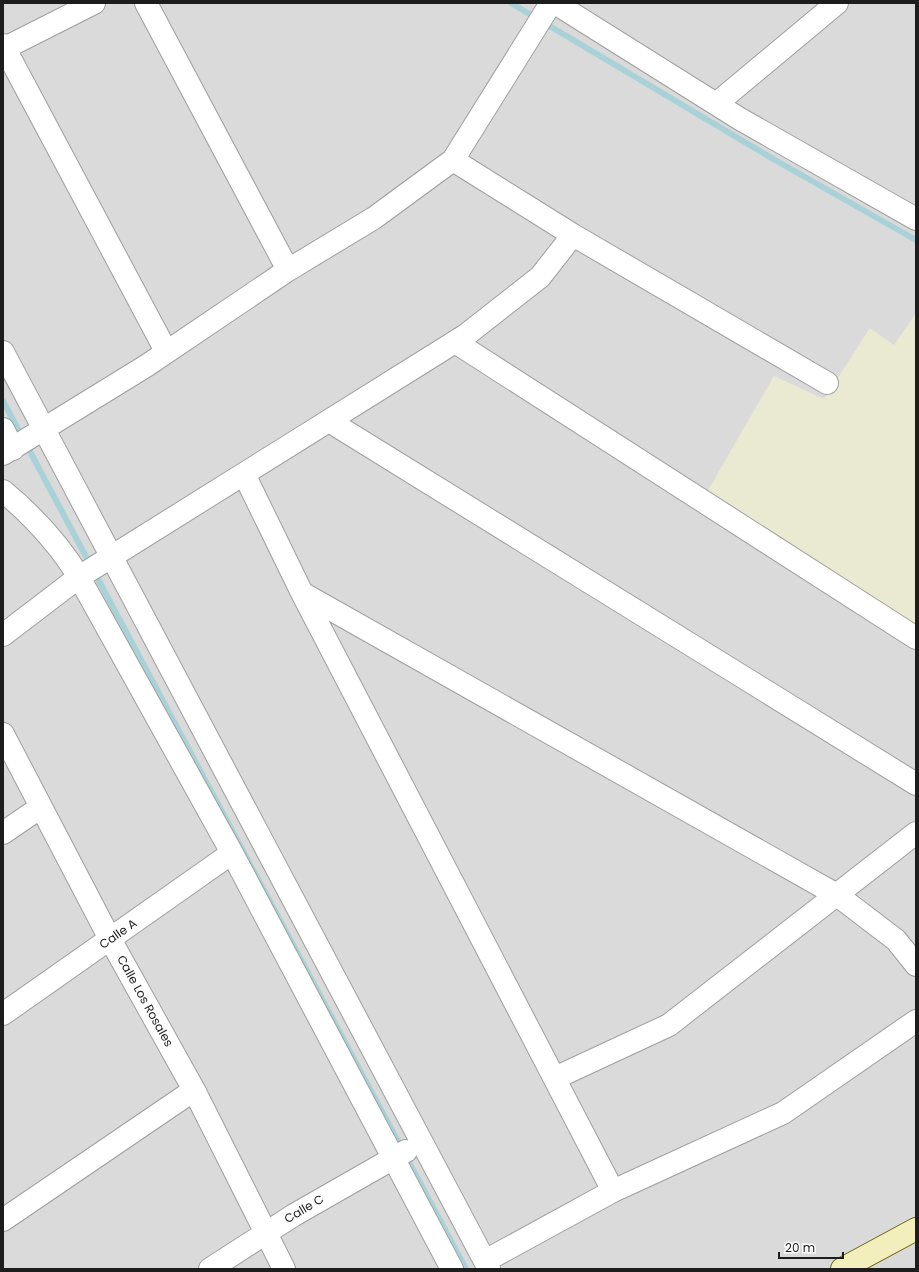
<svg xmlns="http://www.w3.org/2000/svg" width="919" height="1272" viewBox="0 0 919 1272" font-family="Poppins,sans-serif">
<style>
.residential{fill:#dbdada}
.farmland{fill:#eae9d1}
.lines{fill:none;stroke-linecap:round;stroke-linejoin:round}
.stream{stroke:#a8d2d7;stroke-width:6}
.street-casing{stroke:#9e9e9e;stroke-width:24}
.secondary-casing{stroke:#69680f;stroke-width:24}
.street{stroke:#fff;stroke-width:22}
.secondary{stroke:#f3efbc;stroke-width:22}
.labels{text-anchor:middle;stroke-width:4;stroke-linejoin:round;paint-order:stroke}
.street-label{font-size:12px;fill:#1d1d1d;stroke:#fff}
</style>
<rect width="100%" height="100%" fill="#ede9e4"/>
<!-- residential -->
<path class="residential" d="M3 3H916V1269H3Z"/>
<!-- farmland -->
<path class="farmland" d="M916 313V624L707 492 774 376 824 399 870 328 894 345Z"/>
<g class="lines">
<!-- stream -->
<path class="stream" d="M511 3 775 160 916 240
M3 401 466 1269"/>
<defs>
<path id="street" d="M146 3 288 270
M555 3 740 119 916 219
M3 45 166 351
M3 49 94 3
M716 104 837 3
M453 160 573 235 827 383
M455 342 916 638
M3 352 489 1269
M329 421 916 784
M3 429 13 449
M3 454 146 366 288 270 374 218 453 160 551 3
M244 474 302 593 613 1191
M3 491C33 516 59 544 79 577L232 853 452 1269
M302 593 837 895 896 940 916 965
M3 635 79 577 466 335 540 277 573 235
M3 734 110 939 194 1090 284 1269
M3 833 41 807
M3 1014 232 853
M555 1078 669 1025 916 833
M3 1220 194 1090
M485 1261 613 1191 783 1113 916 1021
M210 1269 294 1215 406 1151"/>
<path id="secondary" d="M842 1269 916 1229"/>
</defs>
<!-- street casing -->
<use href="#street" class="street-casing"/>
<!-- secondary casing -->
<use href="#secondary" class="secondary-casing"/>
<!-- street -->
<use href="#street" class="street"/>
<!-- secondary -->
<use href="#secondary" class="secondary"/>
</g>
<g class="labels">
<!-- street labels -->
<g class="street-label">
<text transform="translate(118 934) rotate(-35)" y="4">Calle A</text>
<text transform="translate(145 1001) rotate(61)" y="4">Calle Los Rosales</text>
<text transform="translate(304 1209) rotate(-31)" y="4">Calle C</text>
</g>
</g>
<!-- border -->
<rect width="919" height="1272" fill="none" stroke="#1d1d1d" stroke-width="8"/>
<!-- scale -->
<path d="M779 1252v6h64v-6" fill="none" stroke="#1d1d1d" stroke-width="2"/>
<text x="785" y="1252" font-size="12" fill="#1d1d1d" stroke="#ffffff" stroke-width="3" paint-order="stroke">20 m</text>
</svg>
